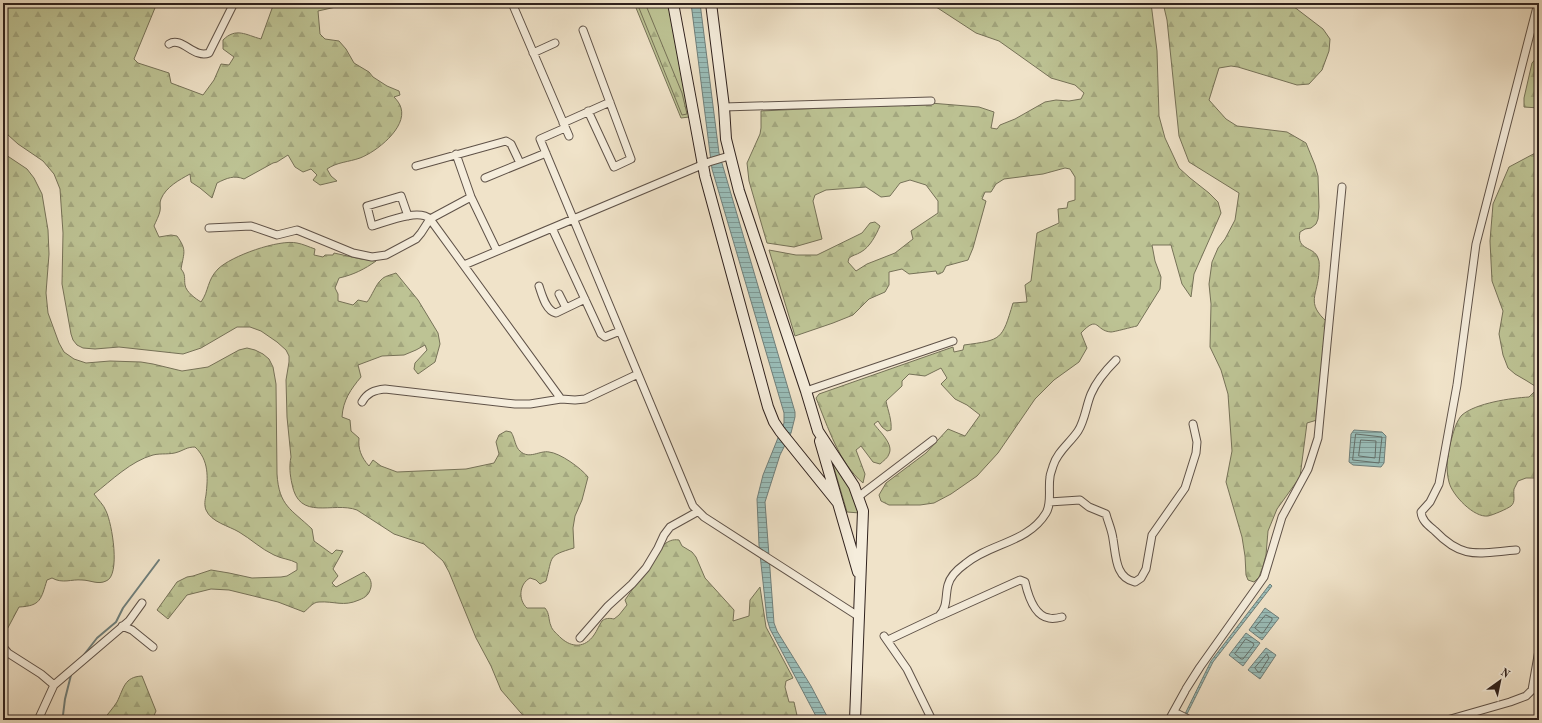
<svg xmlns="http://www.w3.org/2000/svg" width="1542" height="723" viewBox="0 0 1542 723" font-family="'Old Standard TT',serif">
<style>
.green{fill:#bdc394;stroke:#767258}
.forest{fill:url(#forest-firs);stroke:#767258}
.water{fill:url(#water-rules);stroke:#6f7f7b}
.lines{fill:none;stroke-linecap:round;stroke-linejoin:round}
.shore{stroke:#64706b;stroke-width:1}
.stream{stroke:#6f7f7b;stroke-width:2}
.street-casing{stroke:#5f5248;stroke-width:9}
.secondary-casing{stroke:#2f211d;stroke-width:12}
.street{stroke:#f5eddc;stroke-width:7}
.secondary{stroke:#f5eddc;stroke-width:10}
</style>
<defs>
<pattern id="forest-firs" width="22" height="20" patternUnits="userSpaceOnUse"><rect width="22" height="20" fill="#bdc394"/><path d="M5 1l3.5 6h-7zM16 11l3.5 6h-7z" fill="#a3a77f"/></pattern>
<pattern id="water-rules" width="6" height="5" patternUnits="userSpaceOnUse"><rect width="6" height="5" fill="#9abeb9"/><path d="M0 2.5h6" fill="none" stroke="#7e9a96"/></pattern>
</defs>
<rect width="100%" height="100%" fill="#f0e3c9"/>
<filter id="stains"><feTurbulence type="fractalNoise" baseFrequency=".005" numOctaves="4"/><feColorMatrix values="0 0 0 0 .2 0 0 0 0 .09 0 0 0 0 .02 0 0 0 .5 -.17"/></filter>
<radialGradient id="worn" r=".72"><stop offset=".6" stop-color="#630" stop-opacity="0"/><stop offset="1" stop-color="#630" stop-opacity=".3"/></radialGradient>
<!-- green -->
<path class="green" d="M634 3H668L689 117 681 118Z
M832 461H833L851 488 860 513 847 512Z"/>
<!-- forest -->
<path class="forest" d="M3 3H157L134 59 138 63 169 73 171 83 203 95 214 80 221 64 229 65 234 57 223 49V40C236 27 246 35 261 39L274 3H354L318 11 320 34 325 39 339 41 346 49 354 63 369 72 373 77 387 86 399 91 400 95 394 97C397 100 400 104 401 108 407 128 376 152 360 158 349 162 337 162 327 169L331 176 337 181 320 185 313 180 317 175 311 169 303 172 295 167 288 155 277 162 273 163 244 179C234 175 227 178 217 183L212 198 200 188 191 182 190 174C179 180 166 187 161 199 159 203 161 207 160 211 159 216 156 221 154 226L159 237 171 235 177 236C187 250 184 252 181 269 186 275 184 278 185 285 186 292 196 299 201 302 209 291 207 280 218 269 231 256 279 239 297 243 303 244 309 247 315 249L314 255 323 257 325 255H333L334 253 361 259 376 261C365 269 353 275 339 278L335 288 338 294V301L353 305 358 300 367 302C372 296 376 284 381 280 384 276 391 275 396 273L418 300 438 333 440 344 435 362 418 374 414 369 415 363 427 350 425 345 416 350 404 355 382 356 358 365 361 377C351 389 343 400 342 417L350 420 351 431 359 438C358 449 361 457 369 466L373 460 381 466 397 472 466 469 494 463 499 454 496 442 499 435 506 431 511 432C515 438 515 447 520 451 529 460 540 450 549 452 560 453 581 468 588 477L582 500 575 516 573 528 574 548C547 556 553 556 546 581L540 584 536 580 530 578C519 584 518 600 527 608H545C550 614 548 619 551 626 552 630 557 634 561 638 572 648 585 648 594 635 597 631 599 625 602 621 605 618 610 618 614 619L619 615 627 605 625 600 663 545C669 541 672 539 679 540L682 546 692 552 696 557 705 578 734 610 733 621 749 616 750 600 760 587 766 627 793 678 786 681 785 687 789 702H794L798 720H527L501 690 491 666 476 638 449 572 443 561 424 544 394 534 357 510C333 501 299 522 292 484 290 475 289 466 291 457L287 417 286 380 289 362V356L286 350 277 342 261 331 250 327H237L201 348 183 354 119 347 95 349 83 348 77 345 73 340 71 334 62 284 63 233 60 189 54 174 43 161 18 144 8 135 3 127Z
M637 3H645L682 93 687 114 682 115Z
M930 3H1151L1157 51 1159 116 1165 138 1179 168 1190 178 1209 193 1218 202 1221 213 1194 274 1191 297 1182 284 1171 245H1152L1155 261 1161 277 1160 289 1137 326C1132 327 1114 332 1111 332 1095 331 1099 314 1081 333L1087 348 1079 362 1054 380 1035 399 998 453 977 476 951 494 934 503 920 505H889L881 501 879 495 886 483 926 453 948 429 965 436 980 415 967 405 955 399 941 384 947 378 941 368 925 376 909 374 902 381V386L886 401C888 411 892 420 891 430L887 431 882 427 878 421 874 424C879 431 894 444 889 454 888 458 883 461 880 464L873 462 861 446 856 450 865 474 863 483C839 463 828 427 816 398L819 394 953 347 954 352 963 350 964 345C1002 340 1002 340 1013 303L1027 302 1025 285 1031 281 1037 233 1059 223 1058 209 1067 208 1068 202 1075 200V177L1070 169 1065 168 1043 174 1004 179 996 184 991 192H985L982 199 986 201 973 248 968 260 946 266 943 272 939 274H937L936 271 909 274 902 269 889 272V285L885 292 869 299 853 315 833 323 795 336 769 250 796 255H817L862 233 870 223 875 222 880 226C876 235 870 247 861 252 856 255 853 255 849 258L848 262 856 271 867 264 895 253 913 239 911 231 938 213V201L926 185 910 180 900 183 890 196 881 197 866 187 826 190 815 195 813 201 822 239 794 247 767 243 749 181 747 163 760 134 761 128V111L930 103 979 107 994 112 991 128 997 129 1000 125 1015 119 1045 102 1056 100 1069 101 1081 99 1084 93 1075 85 1051 78 999 41 976 33Z
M1163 3H1289L1323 29 1330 39 1329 51 1322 70 1309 84 1297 85 1238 67 1231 66 1219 68 1209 100 1226 119 1237 126 1287 132 1306 143 1315 165 1318 176 1319 207 1318 219 1316 224 1311 228 1305 229 1300 232C1296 251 1314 246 1318 258 1320 262 1319 267 1319 271 1318 296 1305 302 1327 322L1317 420 1307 423 1300 477 1277 509 1268 531 1266 555 1263 566 1259 577 1254 582 1248 580 1246 575 1245 556 1242 537 1226 482 1232 451 1228 394 1221 370 1210 347 1211 304 1209 284 1212 262 1218 248 1225 239 1235 220 1239 193 1189 162 1179 136 1167 20Z
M1539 55V108L1524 107V98L1532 63Z
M1539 151V478H1526L1518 481C1517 483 1515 487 1514 489 1513 495 1516 502 1511 506 1507 509 1493 515 1488 516 1474 518 1452 495 1449 482 1445 468 1448 451 1452 437 1454 430 1457 420 1462 415 1476 403 1511 398 1529 397L1538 388 1527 381 1515 374 1508 368 1503 355 1499 334 1503 311 1492 281 1490 241 1493 204 1509 167Z
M3 153 27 169 34 178 42 194 48 230 49 254 46 293 48 313 59 343 64 352 74 359 86 363 110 361 141 362 153 364 182 371 208 367 239 350 247 348 255 350 263 354 269 359 273 367 276 384 277 474C279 506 291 509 312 529L314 541 332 554 336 550 343 551 333 569 338 576 332 583 336 587 364 572C369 577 372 580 371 587 369 595 366 597 359 600 343 607 335 601 319 602 313 602 309 608 304 612L278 602 229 590 211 589 187 595 168 619 157 610 177 582 187 577 193 576 211 570 229 573 252 578 281 577 287 576 297 570V563C290 559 282 559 274 555 261 549 251 539 239 532 229 526 211 522 206 510 204 505 205 500 206 495 208 477 209 460 195 447 187 447 184 450 178 452 170 455 161 453 153 455 131 461 112 480 94 494 98 500 104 505 106 511 112 523 121 576 106 581 98 585 90 580 82 580 71 579 63 584 52 578L47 580C41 599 41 606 19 607L3 637Z
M142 676 156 711 152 720H103C108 714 113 708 117 702 124 688 124 677 142 676Z"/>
<!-- water -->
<path class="water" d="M691 3H700L719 153 795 412V417L791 433 780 455 765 502 774 623 777 631 811 686 829 720H818L770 629 767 619 759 545 757 499 763 475 784 423V413L712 169Z
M1354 430 1382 432 1386 436 1384 463 1381 467 1353 465 1349 462 1351 434Z
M1270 584 1272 586 1213 662 1184 720H1182L1211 661Z
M1265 608 1279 618 1262 640 1249 630Z
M1246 633 1260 643 1243 666 1229 655Z
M1266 648 1276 655 1260 679 1248 670Z"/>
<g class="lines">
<!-- shore -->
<path class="shore" d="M1356 434 1382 437 1379 463 1353 460Z
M1361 440 1376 441 1375 458 1359 456Z
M1266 615 1272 618V620L1263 633H1261L1255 628Z
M1246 639 1253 643 1254 645 1243 659H1241L1235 654Z
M1267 654 1269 658 1260 672H1258L1255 668Z"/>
<!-- stream -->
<path class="stream" d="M83 656 97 638 116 622 123 608 159 560
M60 720 63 715 65 699 71 675"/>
<defs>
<path id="street" d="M512 3 569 136
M583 30 631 159 614 167 588 111
M169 44C182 36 194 59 209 53L234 3
M533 53 555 43
M724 107 931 101
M563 123 610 102
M565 128 540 139 693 506 704 517 858 616
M456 154 471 197 497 251
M416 166 506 141 511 144 520 163
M485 178 546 153
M408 216 401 196 367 206 372 226C386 222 419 208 430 219L561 399
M209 228 251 226 277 235 297 230 353 253 372 257 386 255 416 239 421 233 430 219 471 197
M552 228 601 334 605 337 620 331
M464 265 709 162 729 156
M539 286C542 295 546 311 556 313L585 299
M559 294 566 308
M806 391 953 341
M362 402C367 393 374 390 385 389L515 404H530L561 399 575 400 585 399 638 374
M858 497 933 440
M1049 502 1080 500 1089 507 1106 514C1108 522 1112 530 1113 539 1116 555 1115 578 1135 582L1141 578 1146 569 1152 535 1185 488 1196 453 1197 442 1193 424
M1516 550C1478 553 1463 560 1435 531 1428 525 1422 521 1421 512L1430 502 1439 484 1457 385 1476 244 1538 3
M940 616 1020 580 1025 582C1028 595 1034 616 1049 618 1053 619 1058 618 1062 617
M122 626 132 630 153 647
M884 636 907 669 932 720
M580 638 608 606 632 584 646 568 658 548 664 535 670 527 697 512
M888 640 939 616C948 607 945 596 948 585 950 577 958 569 965 564 990 543 1028 543 1046 513 1052 503 1048 489 1050 477 1050 474 1052 470 1053 466 1057 452 1070 443 1078 431 1085 420 1086 406 1091 394 1096 382 1107 369 1116 360
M3 647 8 653 41 674 54 685
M1186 689 1200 667 1264 577 1282 517 1308 469 1318 438 1342 187
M1174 712 1190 720
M38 720 54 685 129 621 142 603
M1169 720 1185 691
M1447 720 1510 702 1526 696 1532 690 1539 650"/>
<path id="secondary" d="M673 3 705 176 768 407 774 422 780 431 838 503
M711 3 724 107 726 139 739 191 806 391 818 431 854 486 863 511 855 720
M820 441 858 572"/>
</defs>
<!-- street casing -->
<use href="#street" class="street-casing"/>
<!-- secondary casing -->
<use href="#secondary" class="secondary-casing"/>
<!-- street -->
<use href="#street" class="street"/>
<!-- secondary -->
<use href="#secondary" class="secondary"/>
</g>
<!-- margin -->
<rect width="1542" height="723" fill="none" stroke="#f0e3c9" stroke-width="16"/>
<rect x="4" y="4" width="1534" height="715" fill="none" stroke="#2f211d" stroke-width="2"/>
<rect x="8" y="8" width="1526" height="707" fill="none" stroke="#2f211d"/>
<!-- north arrow -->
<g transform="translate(1500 681) rotate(33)" stroke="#f5eddc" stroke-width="3" paint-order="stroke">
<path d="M0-3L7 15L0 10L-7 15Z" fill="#2f211d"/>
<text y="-6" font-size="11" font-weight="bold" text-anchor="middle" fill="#2f211d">N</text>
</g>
<rect width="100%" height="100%" filter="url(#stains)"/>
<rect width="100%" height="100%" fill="url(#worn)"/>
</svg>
